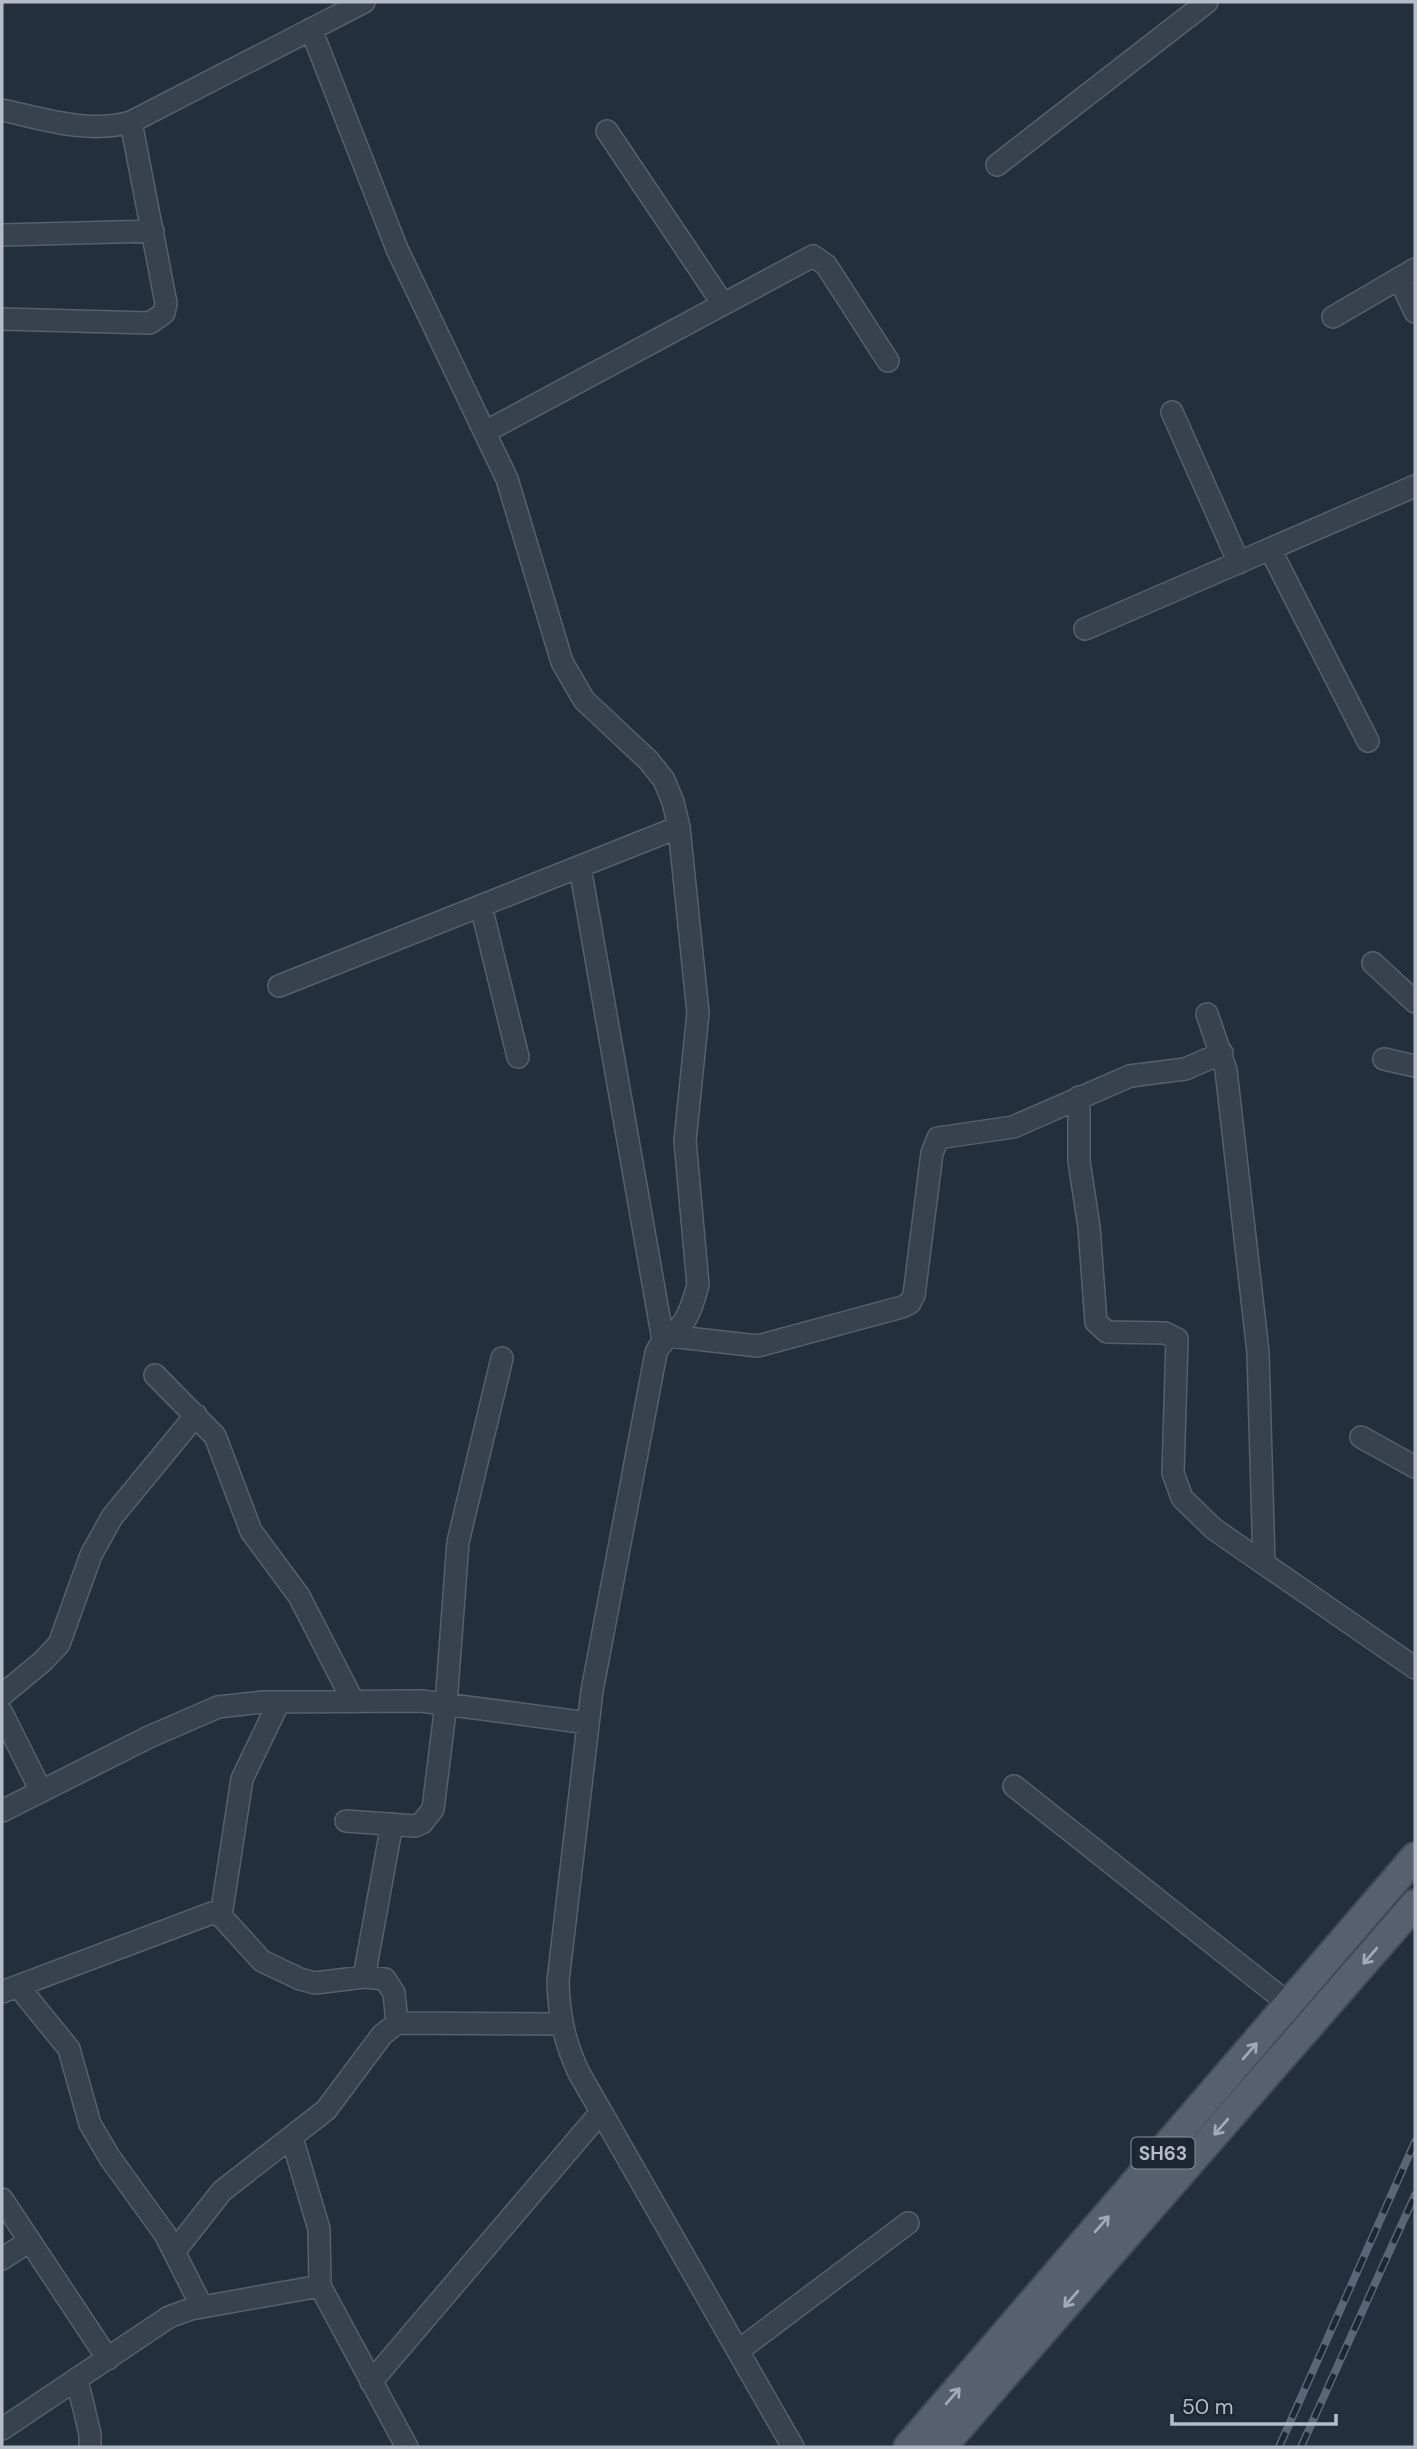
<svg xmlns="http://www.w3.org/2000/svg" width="1417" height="2449" viewBox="0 0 1417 2449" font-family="'DM Sans',sans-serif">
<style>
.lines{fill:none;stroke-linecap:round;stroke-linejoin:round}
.minor-casing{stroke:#565f6c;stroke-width:24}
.major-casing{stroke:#414a57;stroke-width:32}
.minor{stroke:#38414e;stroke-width:21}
.major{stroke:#56606e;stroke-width:28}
.rail-casing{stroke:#5a6575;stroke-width:8}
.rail{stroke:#1d2633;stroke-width:5;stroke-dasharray:16;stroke-linecap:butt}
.oneway{stroke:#a1aab7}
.labels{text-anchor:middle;stroke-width:5;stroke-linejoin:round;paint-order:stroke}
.shield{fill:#1d2633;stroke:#878f9c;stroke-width:2}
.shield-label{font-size:19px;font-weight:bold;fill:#b4bcc9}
</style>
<rect width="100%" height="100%" fill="#242f3e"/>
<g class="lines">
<defs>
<path id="minor" d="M311 29 397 249 507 479 562 662 584 700 649 761 664 780 673 802 679 827 698 1013 685 1141 698 1285C694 1298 691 1312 683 1323 674 1335 661 1339 656 1353L592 1691 558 1981C559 2015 564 2041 579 2073L793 2447
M2 110C44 119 88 134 131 122L364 2
M607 131 723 304
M997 165 1207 2
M2 235 153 231
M1399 278 1415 312
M1333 317 1415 269
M2 319 150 323 164 313 166 303 131 122
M1172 412 1239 563
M485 432 813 256 826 265 888 361
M1270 549 1368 741
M1085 629 1415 486
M580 867 663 1340
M481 906 518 1057
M1373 963 1415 1002
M279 986 679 827
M1207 1014 1226 1070 1258 1352 1264 1563
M1384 1059 1415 1066
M1079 1097V1161L1089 1227 1096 1322 1107 1332 1165 1333 1177 1339 1173 1473 1182 1498 1214 1529 1415 1668
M669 1336 758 1346 902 1307 910 1303 914 1295 932 1153 938 1138 1013 1127 1130 1076 1185 1069 1222 1053
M155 1375 215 1436 251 1531 299 1596 353 1701
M1361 1437 1415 1467
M2 1695 42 1662 59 1644 91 1555 112 1517 196 1415
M2 1713 41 1791
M1014 1786 1289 2004
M2 1811 149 1737 218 1707 263 1702 421 1701 588 1723
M346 1821 415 1826 422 1823 433 1809 446 1704 458 1542 502 1358
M221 1916 242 1779 279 1702
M364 1977 392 1824
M18 1986 69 2049 90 2124 110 2158 165 2234 202 2307
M2 1992 212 1913 221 1916 262 1961 300 1979 315 1983 364 1977 385 1979 394 1993 397 2023
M292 2138 319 2229 320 2286 407 2447
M2 2199 108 2359
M174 2252 222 2191 326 2110 382 2035 397 2023 561 2024
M2 2259 28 2242
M738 2351 908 2223
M77 2380 90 2434V2447
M371 2382 601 2112
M2 2429 169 2317 191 2309 320 2286"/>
<path id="major" d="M908 2447 1415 1857
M942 2447 1415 1904"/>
</defs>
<!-- minor casing -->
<use href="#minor" class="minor-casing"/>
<!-- major casing -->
<use href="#major" class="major-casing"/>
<!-- minor -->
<use href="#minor" class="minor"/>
<!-- major -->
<use href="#major" class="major"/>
<defs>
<path id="rail" d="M1279 2447 1415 2142
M1301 2447 1415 2195"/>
</defs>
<!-- rail casing -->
<use href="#rail" class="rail-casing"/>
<!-- rail -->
<use href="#rail" class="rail"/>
</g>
<!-- one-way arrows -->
<defs><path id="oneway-shaft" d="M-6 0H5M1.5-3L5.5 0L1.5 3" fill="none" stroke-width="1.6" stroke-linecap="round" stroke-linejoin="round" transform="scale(1.75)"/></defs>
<g class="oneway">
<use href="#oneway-shaft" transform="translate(1370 1956) rotate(131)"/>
<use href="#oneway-shaft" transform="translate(1250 2051) rotate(-49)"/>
<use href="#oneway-shaft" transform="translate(1221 2127) rotate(131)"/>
<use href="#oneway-shaft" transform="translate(1102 2224) rotate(-49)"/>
<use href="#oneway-shaft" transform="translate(1071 2299) rotate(131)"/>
<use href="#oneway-shaft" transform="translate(953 2396) rotate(-49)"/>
</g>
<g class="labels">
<!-- shield labels -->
<rect class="shield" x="1131.5" y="2137.5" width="63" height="31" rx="5"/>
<g class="shield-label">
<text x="1163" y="2160">SH63</text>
</g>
</g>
<!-- border -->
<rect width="1417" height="2449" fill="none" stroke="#b4bcc9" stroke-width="7"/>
<!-- scale -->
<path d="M1172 2414v10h164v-10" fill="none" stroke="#b4bcc9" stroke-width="3.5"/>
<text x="1182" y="2414" font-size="21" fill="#b4bcc9" stroke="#1d2633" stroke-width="5" paint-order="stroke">50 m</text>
</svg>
